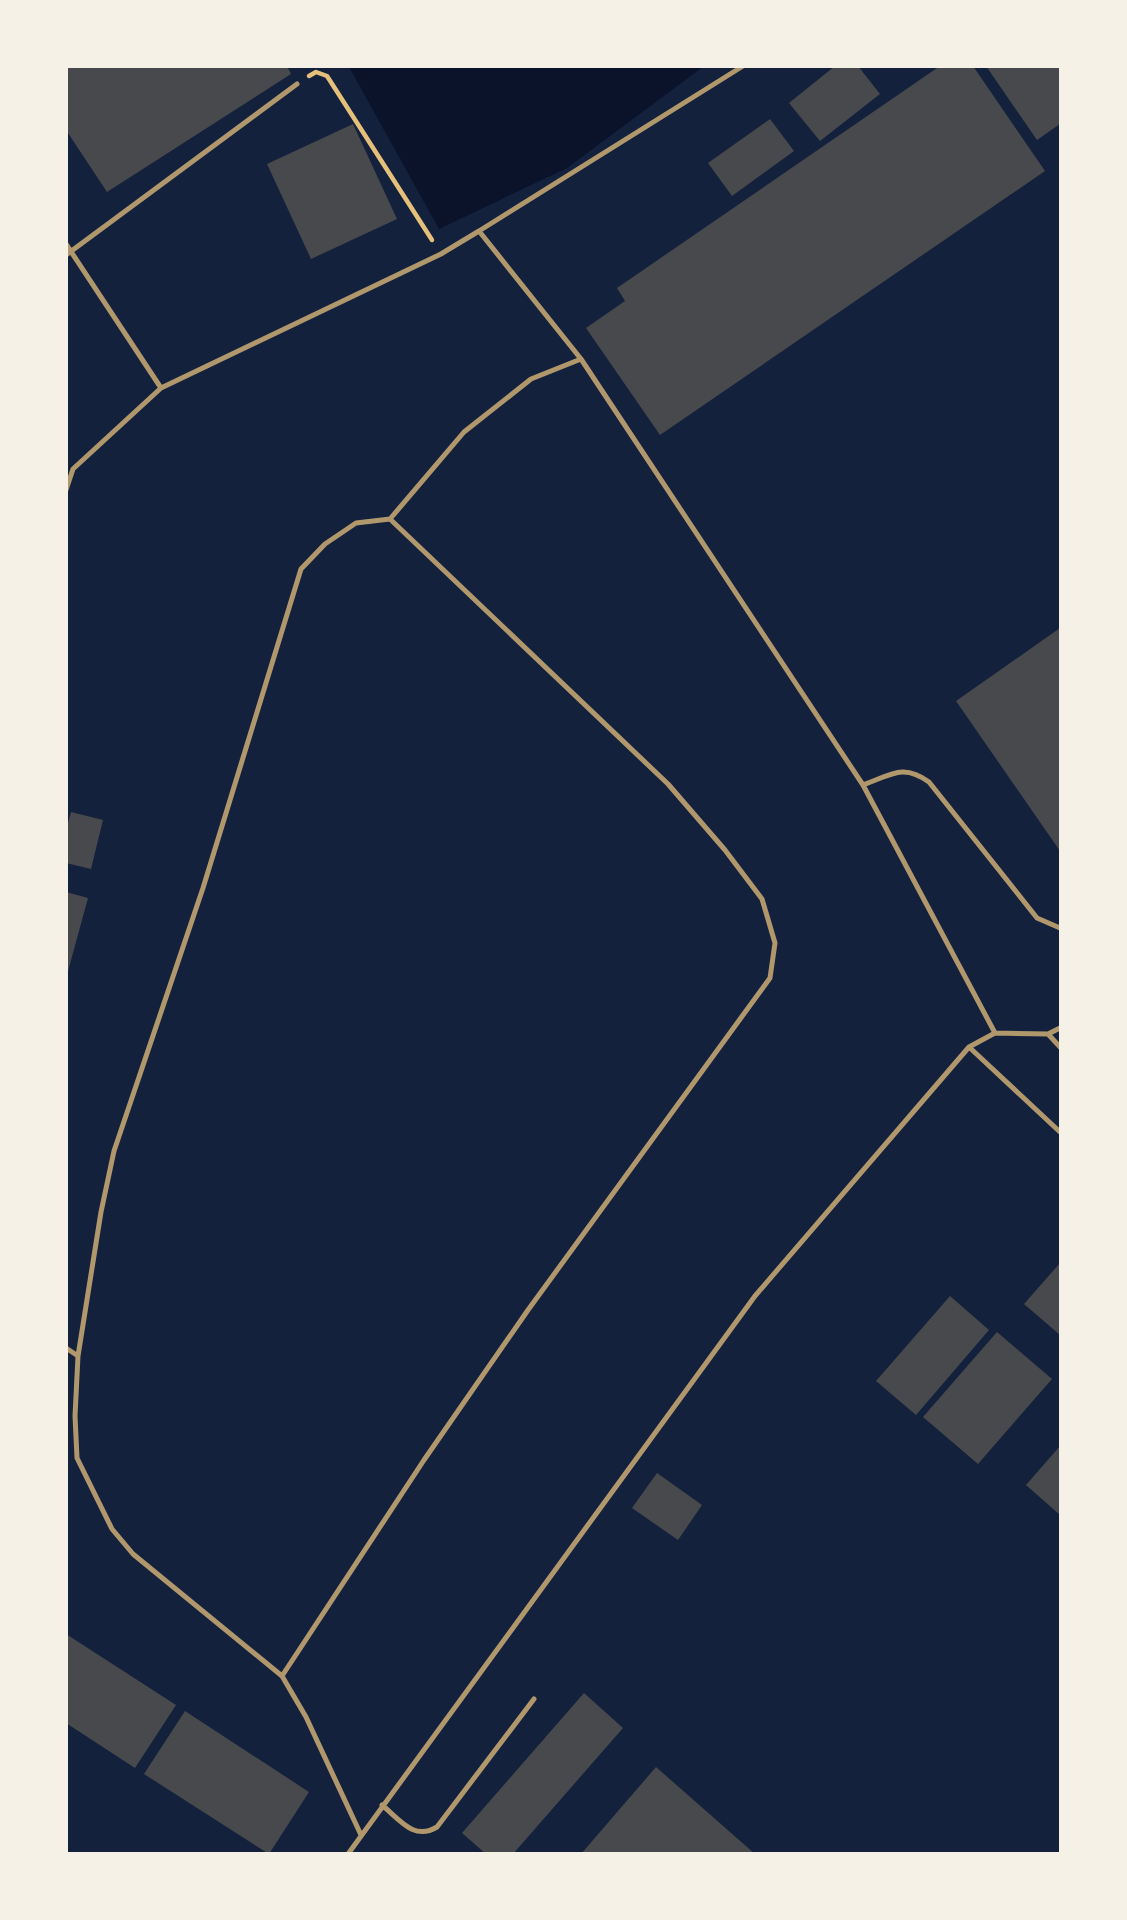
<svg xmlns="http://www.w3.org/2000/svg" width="1127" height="1920" viewBox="0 0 1127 1920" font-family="Roboto,sans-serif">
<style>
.water{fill:#0b132b}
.building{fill:#48494c}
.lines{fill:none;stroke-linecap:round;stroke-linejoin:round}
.path{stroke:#e5c07b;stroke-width:4.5}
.service{stroke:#b1986c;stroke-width:5}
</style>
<rect width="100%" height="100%" fill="#14213d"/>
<!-- water -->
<path class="water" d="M349 67H703L567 168 439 229Z"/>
<!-- building -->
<path class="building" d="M66 66H287L291 74 107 192 66 130Z
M835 66H858L880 94 820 141 789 103Z
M940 66H973L1045 171 660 435 586 328 625 301 617 288Z
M986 66H1060V124L1037 140Z
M770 119 794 151 732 196 708 163Z
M353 124 397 219 311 259 267 164Z
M1060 628V851L956 701Z
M71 812 103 820 91 869 66 863V830Z
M66 892 88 898 67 975 66 974Z
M1060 1263V1335L1024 1304Z
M950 1296 989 1330 916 1415 876 1381Z
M997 1332 1052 1379 978 1464 923 1417Z
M1060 1446V1515L1026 1485Z
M657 1473 702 1505 678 1540 632 1508Z
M66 1634 176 1705 135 1768 66 1723Z
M584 1693 623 1728 513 1854H486L462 1833Z
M185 1711 309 1792 269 1854 144 1774Z
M656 1767 755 1854H581Z"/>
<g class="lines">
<!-- path -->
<path class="path" d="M309 76 316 72 327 76 432 240"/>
<!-- service -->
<path class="service" d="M479 231 743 66
M66 244 161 388
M66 255 297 84
M66 490 73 469 161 388 441 254 479 231 581 359 863 785 995 1033 969 1047 755 1296 348 1854
M390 519 464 432 531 379 581 359
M863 785C891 775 903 763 929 782L1037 918 1060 928
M995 1033 1048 1034 1060 1047
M1048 1034 1060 1028
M969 1047 1060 1132
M66 1348 78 1356 75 1416 77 1458 112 1529 133 1554 282 1676 306 1717 361 1835
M78 1356 101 1212 114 1151 203 888 301 569 325 544 356 523 390 519 668 784 725 850 762 899 775 943 770 978 528 1310 424 1460 282 1676
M382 1805C400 1820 414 1841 437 1827L534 1699"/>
</g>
<!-- border -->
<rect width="1127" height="1920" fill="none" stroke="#f6f1e7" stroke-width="136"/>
</svg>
